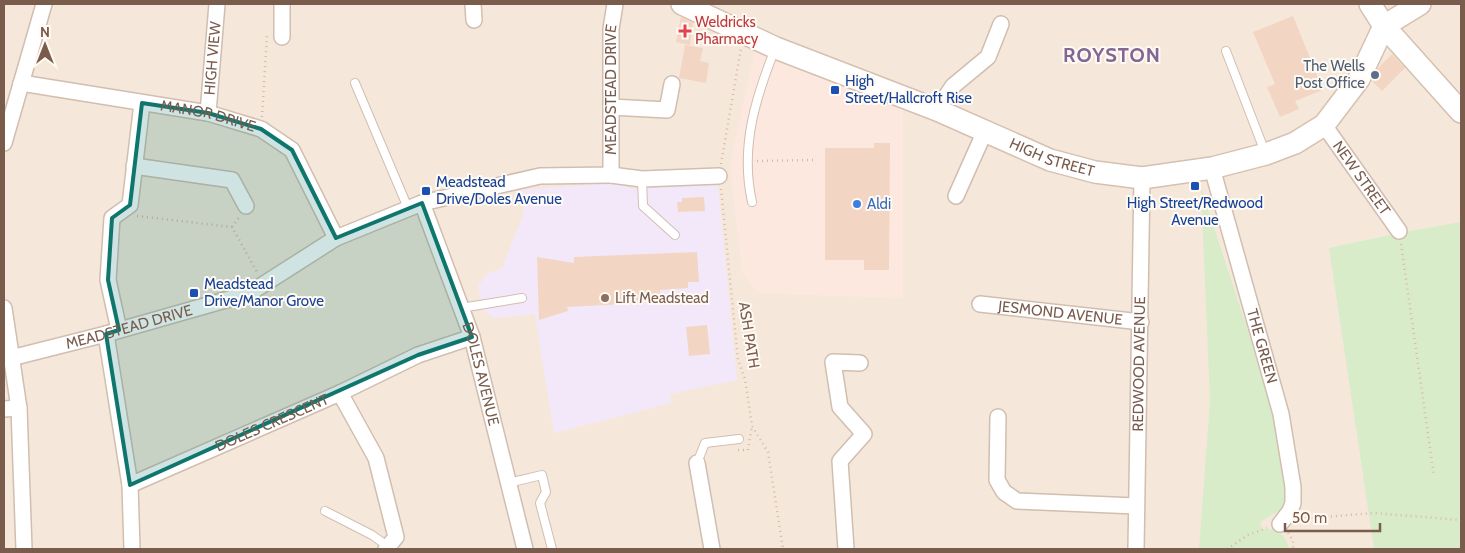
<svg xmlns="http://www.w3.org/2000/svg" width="1465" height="553" viewBox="0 0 1465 553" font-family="Cabin,sans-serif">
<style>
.residential{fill:#f5e8da}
.commercial{fill:#fde8e0}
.education{fill:#f3e8fa}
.green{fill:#d8ecc9}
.building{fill:#f3d5c3}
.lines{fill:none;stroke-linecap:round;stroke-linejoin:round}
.lane-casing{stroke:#d1beb0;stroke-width:10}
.street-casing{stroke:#d1beb0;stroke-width:18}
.secondary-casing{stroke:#d6c0b0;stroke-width:24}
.path{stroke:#d9b8a5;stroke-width:2.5;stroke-dasharray:1 4;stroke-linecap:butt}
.lane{stroke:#fff;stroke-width:8}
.street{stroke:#fff;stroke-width:15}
.secondary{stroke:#fff;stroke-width:21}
.marked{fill:#0f766e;fill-opacity:0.2;stroke:#0f766e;stroke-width:4;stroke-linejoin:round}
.health-dot{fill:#e0444e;stroke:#fffaf3;stroke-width:2}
.service-dot{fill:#5c6f8a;stroke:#fffaf3;stroke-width:2}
.transit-dot{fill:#1a4fb4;stroke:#fffaf3;stroke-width:2}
.shop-dot{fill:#3f7fe0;stroke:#fffaf3;stroke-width:2}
.education-dot{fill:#8d6e63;stroke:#fffaf3;stroke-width:2}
.labels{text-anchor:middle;stroke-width:4;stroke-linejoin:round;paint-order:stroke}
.health-label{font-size:15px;fill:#be3a42;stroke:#fffaf3;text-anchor:start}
.street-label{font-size:15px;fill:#7a5c4d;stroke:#fffaf3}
.service-label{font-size:15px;fill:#4e5e75;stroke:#fffaf3;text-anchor:end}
.transit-label{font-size:15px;fill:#164399;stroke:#fffaf3;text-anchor:start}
.shop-label{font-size:15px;fill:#366cbe;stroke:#fffaf3;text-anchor:start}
.education-label{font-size:15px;fill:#785e54;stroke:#fffaf3;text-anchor:start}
.district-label{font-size:20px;font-weight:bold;letter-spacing:1px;fill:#846695;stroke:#fffaf3}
</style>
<rect width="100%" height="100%" fill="#fdf6ec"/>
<!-- residential -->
<path class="residential" d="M4 4H1461V549H4Z"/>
<!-- commercial -->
<path class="commercial" d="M755 50 903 108V298L757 293 742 272 730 165Z"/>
<!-- education -->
<path class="education" d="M715 182 718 186 737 380 670 394 671 403 554 433 535 314 494 318 483 310 478 286 487 274 502 268 524 213 521 190 614 183 637 190 647 189 651 183Z"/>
<!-- green -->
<path class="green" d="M1201 188 1270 398 1286 501 1283 508 1260 522 1262 529C1277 528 1286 534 1289 549H1199L1210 401Z
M1461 222V549H1374L1329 248 1404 232Z"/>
<!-- building -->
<path class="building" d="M1293 16 1323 90 1295 101 1299 109 1280 117 1267 87 1275 84 1253 32Z
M681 17 693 23 690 45 676 42Z
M685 45 703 48 700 61 709 63 706 83 679 78Z
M1392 54 1405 68 1382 91 1372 81 1378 68Z
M874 143H890L889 270H864V260H825V148H874Z
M704 197 705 211 678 212 677 202H682V198Z
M697 252 699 282H688V288L660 290V302L567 307 568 311 539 320 537 257 574 263V257Z
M707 325 710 354 689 356 686 327Z"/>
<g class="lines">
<defs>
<path id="lane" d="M1226 51 1265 152
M355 83 408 208
M642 179 643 206 675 235
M752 202C740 148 755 99 775 49
M461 308 522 298
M697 463 705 443 739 439
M508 483 542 475 546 492 540 503 552 549
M325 511 372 535 389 547"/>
<g id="street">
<path d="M473 4 474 20"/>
<path d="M282 37V4"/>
<path id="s1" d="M21 83 208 113 261 129 292 150 336 238"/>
<path d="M611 107 667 110 672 84"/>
<path d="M937 110 953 86 988 57 1001 24"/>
<path id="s2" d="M208 113 217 4"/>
<path id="s3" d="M1324 125 1399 231"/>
<path d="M4 143 44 4"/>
<path d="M134 166 232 180 246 206"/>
<path id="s4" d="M1212 168 1281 414 1293 487V503L1290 511 1280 524"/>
<path d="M611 175 642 179 719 176"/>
<path d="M956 196 985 131"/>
<path id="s5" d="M422 203 472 337 525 549"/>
<path id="s6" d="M980 304 1141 322"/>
<path d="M4 308 19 408 24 549"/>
<path d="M119 330 108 280 112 218 130 205 142 103"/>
<path d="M106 334 130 485 132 549"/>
<path id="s7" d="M11 358 106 334 250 293 336 238 422 203 540 176 611 175V29L615 4"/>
<path d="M340 393 418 355 472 337"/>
<path d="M4 409 19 408"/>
<path d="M998 417 997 480 1004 492 1017 501 1136 506"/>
<path d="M697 463 712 549"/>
<path id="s8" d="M130 485 340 393 376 458 396 537 386 549"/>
<path d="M846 549 840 461 864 434 840 407 833 362 860 363"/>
<path id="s9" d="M1136 549 1142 178"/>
</g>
<g id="secondary">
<path id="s10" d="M682 4 776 48 937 110 1050 160 1095 172 1142 178 1212 168 1266 154 1295 143 1324 125 1359 79 1384 26"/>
<path d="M1370 4 1384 26 1461 112"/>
<path d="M1384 26 1420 4"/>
</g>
</defs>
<!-- lane casing -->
<use href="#lane" class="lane-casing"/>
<!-- street casing -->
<use href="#street" class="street-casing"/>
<!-- secondary casing -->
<use href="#secondary" class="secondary-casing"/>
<!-- path -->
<path class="path" d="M262 117 267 35
M757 161 813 160
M721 164 741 48
M721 189 738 360 745 379 752 426 768 452 783 549
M137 216 232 227 257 272
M232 227 240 216
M1401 244 1434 476
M738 450H748L752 426
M1301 519 1373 513 1461 520
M1288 533 1293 541V549
M1227 549 1248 535 1267 528"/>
<!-- lane -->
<use href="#lane" class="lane"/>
<!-- street -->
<use href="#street" class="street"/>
<!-- secondary -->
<use href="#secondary" class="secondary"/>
</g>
<!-- marked area -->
<path class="marked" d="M142 103 208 113 261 129 292 150 336 238 422 203 472 337 418 355 130 485 106 334 119 330 108 280 112 218 130 205Z"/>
<!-- markers -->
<path class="health-dot" d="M682.5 23.5h5v5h5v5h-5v5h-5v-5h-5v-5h5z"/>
<circle class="service-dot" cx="1375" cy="75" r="5"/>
<g class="transit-dot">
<rect x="830" y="85" width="10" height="10" rx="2.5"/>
<rect x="1190" y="181" width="10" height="10" rx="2.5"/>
<rect x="421" y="186" width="10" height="10" rx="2.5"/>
<rect x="189" y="288" width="10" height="10" rx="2.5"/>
</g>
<circle class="shop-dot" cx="857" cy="204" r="5"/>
<circle class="education-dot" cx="605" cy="298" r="5"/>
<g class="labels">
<!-- health labels -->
<g class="health-label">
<text x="695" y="27">Weldricks<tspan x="695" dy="17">Pharmacy</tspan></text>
</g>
<!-- street labels -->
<g class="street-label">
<text dy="5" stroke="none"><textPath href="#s2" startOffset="55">HIGH VIEW</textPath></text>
<text dy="5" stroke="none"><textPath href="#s7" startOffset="720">MEADSTEAD DRIVE</textPath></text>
<text dy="5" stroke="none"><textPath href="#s1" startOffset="190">MANOR DRIVE</textPath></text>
<text dy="5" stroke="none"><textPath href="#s10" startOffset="401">HIGH STREET</textPath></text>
<text dy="5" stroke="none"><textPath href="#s3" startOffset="65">NEW STREET</textPath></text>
<text dy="5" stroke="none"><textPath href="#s6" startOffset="81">JESMOND AVENUE</textPath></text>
<text dy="5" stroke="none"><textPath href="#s7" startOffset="122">MEADSTEAD DRIVE</textPath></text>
<text transform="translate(749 335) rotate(81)" y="5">ASH PATH</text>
<text dy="5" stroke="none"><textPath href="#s4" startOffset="185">THE GREEN</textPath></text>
<text dy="5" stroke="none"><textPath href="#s9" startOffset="185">REDWOOD AVENUE</textPath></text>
<text dy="5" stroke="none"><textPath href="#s5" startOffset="181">DOLES AVENUE</textPath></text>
<text dy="5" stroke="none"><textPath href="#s8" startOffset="155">DOLES CRESCENT</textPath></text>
</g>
<!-- service labels -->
<g class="service-label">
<text x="1365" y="71">The Wells<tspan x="1365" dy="17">Post Office</tspan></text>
</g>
<!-- transit labels -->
<g class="transit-label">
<text x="845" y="86">High<tspan x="845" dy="17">Street/Hallcroft Rise</tspan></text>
<text x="436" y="187">Meadstead<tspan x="436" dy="17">Drive/Doles Avenue</tspan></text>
<text x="1195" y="208" text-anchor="middle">High Street/Redwood<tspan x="1195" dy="17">Avenue</tspan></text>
<text x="204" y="289">Meadstead<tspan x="204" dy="17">Drive/Manor Grove</tspan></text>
</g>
<!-- shop labels -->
<g class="shop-label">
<text x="867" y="209">Aldi</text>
</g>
<!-- education labels -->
<g class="education-label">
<text x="615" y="303">Lift Meadstead</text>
</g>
<!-- district labels -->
<g class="district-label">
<text x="1112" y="62">ROYSTON</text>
</g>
</g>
<!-- border -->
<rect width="1465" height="553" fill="none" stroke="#7a5c4d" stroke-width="10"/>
<!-- north arrow -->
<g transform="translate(45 45)" stroke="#fffaf3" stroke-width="4" paint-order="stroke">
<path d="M0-4L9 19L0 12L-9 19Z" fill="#7a5c4d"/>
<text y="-8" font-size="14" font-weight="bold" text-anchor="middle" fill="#7a5c4d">N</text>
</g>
<!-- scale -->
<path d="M1285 523v8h95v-8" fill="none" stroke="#7a5c4d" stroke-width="2.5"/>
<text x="1292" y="523" font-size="15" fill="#7a5c4d" stroke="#fffaf3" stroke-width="4" paint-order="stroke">50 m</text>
</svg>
